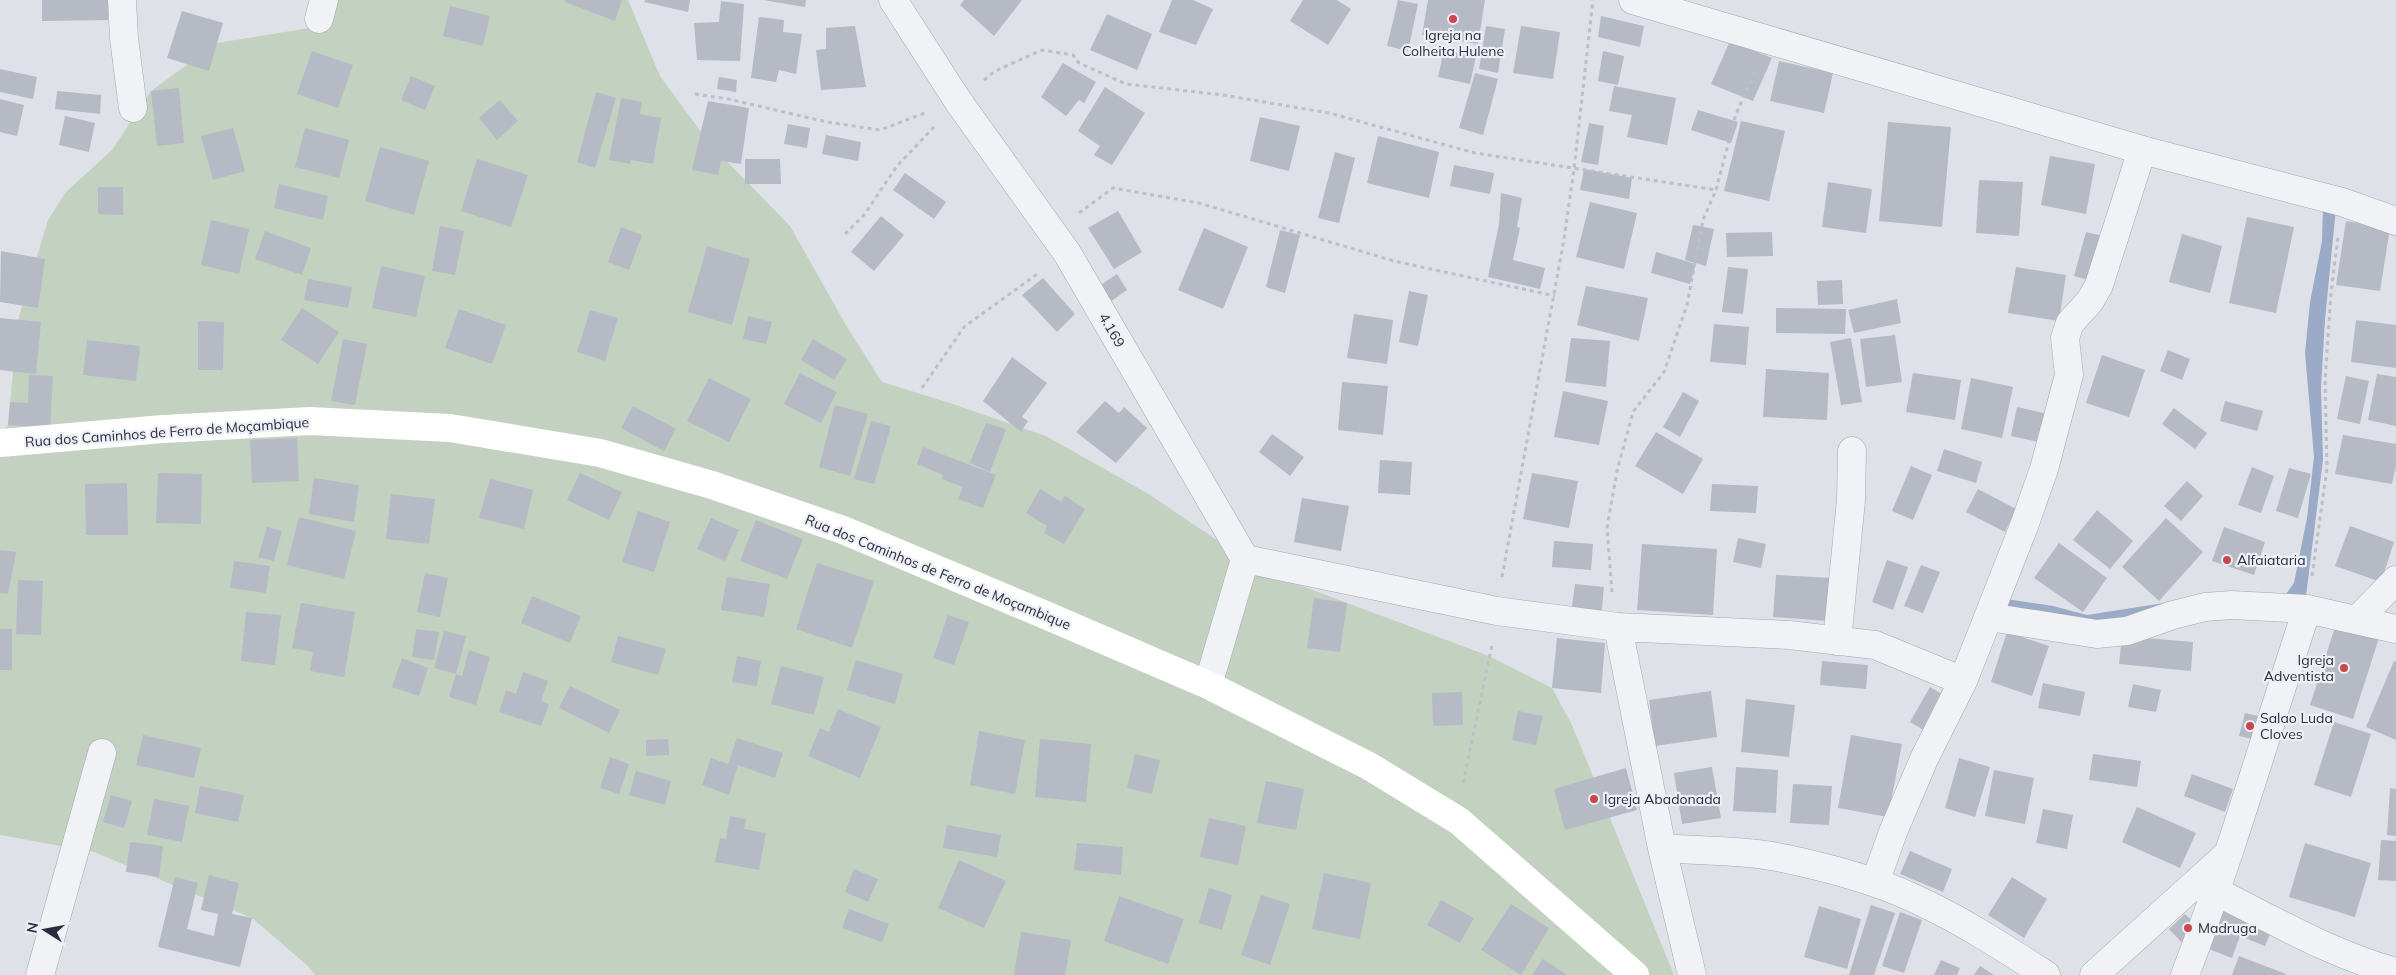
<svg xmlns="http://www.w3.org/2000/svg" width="2396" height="975" viewBox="0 0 2396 975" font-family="Mulish,sans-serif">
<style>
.green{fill:#c3d1c0}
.water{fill:#9babc7}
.building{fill:#b6bac4}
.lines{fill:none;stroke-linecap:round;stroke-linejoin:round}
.street-casing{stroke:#a4a8b2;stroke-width:29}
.path{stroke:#bdbfc6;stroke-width:3;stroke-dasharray:4 4;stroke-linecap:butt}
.street{stroke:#f1f2f6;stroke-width:28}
.secondary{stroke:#fff;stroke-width:28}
.poi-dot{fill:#c9474d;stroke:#eef0f5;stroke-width:2}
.labels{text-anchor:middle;stroke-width:4.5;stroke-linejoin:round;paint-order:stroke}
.poi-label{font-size:14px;fill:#282e3e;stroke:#eef0f5;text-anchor:start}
.street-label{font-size:14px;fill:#282e3e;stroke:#eef0f5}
</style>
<rect width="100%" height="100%" fill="#dfe1e8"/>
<!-- green -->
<path class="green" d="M334 0H628L660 76 710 144 790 226 847 327 882 382 950 403 1046 436 1147 493 1245 559 1286 580 1489 656 1552 688 1572 725 1674 975H315L308 966 252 918 94 852 0 835V434L8 425 18 320 48 220 66 192 112 150 151 91 217 43 315 27Z"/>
<!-- water -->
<path class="water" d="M2323 206 2336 208 2325 320 2321 387 2323 460 2306 596 2103 627 1996 613 2000 598 2053 606 2087 615 2241 591 2275 596 2286 594 2294 583 2307 518 2314 457 2305 353 2310 302 2322 241Z"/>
<!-- building -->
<path class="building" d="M42 0H108V20L42 21Z
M565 0H622L615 21 565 2Z
M645 0H690L688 12 644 2Z
M763 0H806L805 7Z
M964 0H1022L994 36 960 5Z
M1172 0H1193L1213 9 1196 45 1159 32Z
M1303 0H1337L1351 9 1328 45 1290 21Z
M1398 0 1418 4 1408 51 1387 46Z
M1428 0H1485L1478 44 1422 35Z
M721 1 744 4 740 61 697 60 694 23 719 22Z
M450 6 490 16 483 46 443 36Z
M182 11 223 23 209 71 167 58Z
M1107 14 1152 34 1137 70 1090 50Z
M1601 16 1644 26 1640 47 1598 37Z
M759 17 784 20 783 32 802 34 796 74 779 70 776 82 751 78Z
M855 26 866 87 821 90 816 50 826 49V28Z
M1486 26 1505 29 1498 73 1479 69Z
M1521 26 1560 32 1553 79 1513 73Z
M1730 41 1772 58 1753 101 1711 84Z
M1444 50 1476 56 1470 84 1438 77Z
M312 51 353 65 338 108 297 94Z
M1603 51 1624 56 1618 85 1598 81Z
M1779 61 1833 73 1824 113 1770 101Z
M1063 63 1096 82 1084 103 1079 100 1066 116 1041 97Z
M0 69 37 77 33 99 0 92Z
M1475 73 1498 79 1483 135 1459 128Z
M411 76 435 86 425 110 401 100Z
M719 77 737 80 736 92 717 89Z
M1614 86 1676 98 1667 145 1627 137 1632 115 1609 111Z
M1105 87 1145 113 1112 165 1094 155 1100 146 1078 131Z
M179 88 184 143 157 146 151 91Z
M57 91 101 95 100 114 55 109Z
M596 92 616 98 595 168 577 162Z
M621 98 642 102 640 114 661 118 653 164 631 160 630 164 609 160Z
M0 99 24 105 17 136 0 132Z
M500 100 518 121 497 140 479 118Z
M708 101 749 108 741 164 721 161 718 175 692 170Z
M1698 110 1738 122 1731 143 1691 130Z
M65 116 95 123 89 152 59 145Z
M1260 117 1300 126 1289 171 1250 161Z
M1741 121 1785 131 1769 201 1724 191Z
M1888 122 1951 127 1942 227 1879 221Z
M1589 123 1604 126 1598 165 1581 162Z
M788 124 810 128 807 148 784 144Z
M233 128 245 171 213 180 201 136Z
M305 128 349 140 339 178 295 167Z
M826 135 861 142 858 161 822 154Z
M1378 136 1439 152 1429 198 1367 183Z
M380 147 429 161 414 215 365 201Z
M1335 152 1355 158 1339 223 1318 218Z
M2050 156 2095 164 2086 214 2041 205Z
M477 159 528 175 511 227 461 211Z
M745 159H780L781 184H745Z
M1454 165 1494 173 1490 194 1450 186Z
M1584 169 1632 178 1629 199 1580 190Z
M905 173 946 202 934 219 893 190Z
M1979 180 2023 182 2019 236 1976 233Z
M1828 182 1872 189 1866 233 1822 227Z
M279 184 328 196 323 220 274 208Z
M98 187H123V215L98 214Z
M1501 193 1522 198 1517 227 1520 228 1513 260 1545 268 1540 289 1488 277 1499 224Z
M1590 202 1637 213 1624 269 1576 257Z
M1118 211 1142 252 1114 269 1088 228Z
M881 216 904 235 874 271 851 252Z
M2247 217 2294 227 2276 313 2229 303Z
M211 220 249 229 239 274 201 265Z
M2346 221 2390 228 2380 291 2336 285Z
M1693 225 1714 229 1706 266 1685 260Z
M440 226 464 231 455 275 432 271Z
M621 227 642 235 629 270 608 262Z
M1204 228 1248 247 1223 309 1178 290Z
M1280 230 1300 235 1285 293 1266 287Z
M265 231 311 248 302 275 255 259Z
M1772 232 1773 256 1727 257 1726 233Z
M2086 232 2108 237 2096 282 2074 276Z
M2182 234 2222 246 2210 293 2169 282Z
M707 246 750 259 732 325 688 312Z
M1 251 45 259 38 308 0 302Z
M1656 252 1696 264 1690 284 1651 273Z
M381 266 425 276 416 317 372 308Z
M1728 267 1748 269 1743 314 1722 312Z
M2016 267 2066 275 2059 321 2008 313Z
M1117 274 1127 290 1110 302 1099 286Z
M1043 278 1075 314 1057 332 1022 295Z
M308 279 352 287 348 308 304 300Z
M1842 280 1843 304 1818 305 1817 281Z
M1586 286 1648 298 1639 341 1577 325Z
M1409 291 1428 295 1418 346 1399 342Z
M1897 299 1901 323 1854 333 1848 310Z
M302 308 339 332 318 364 281 340Z
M1776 308 1846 309 1845 334 1776 333Z
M459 309 506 325 492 364 445 348Z
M590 310 618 318 605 361 577 352Z
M1354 314 1393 320 1387 364 1347 358Z
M748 316 772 322 766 344 743 339Z
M0 318 41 322 36 374 0 370Z
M2356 320 2396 325V368L2351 362Z
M198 321 224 322 223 370H198Z
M1714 324 1749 327 1746 365 1710 362Z
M1895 335 1902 382 1866 387 1860 339Z
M1571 338 1610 341 1606 387 1565 382Z
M1851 338 1862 402 1841 405 1830 342Z
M343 339 367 344 355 405 331 401Z
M813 339 847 359 834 380 801 360Z
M87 340 140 346 136 381 83 375Z
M2168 350 2190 359 2182 380 2160 371Z
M2102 355 2145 370 2129 417 2086 403Z
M1012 357 1047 383 1022 417 1028 421 1021 432 983 401Z
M1766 369 1829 373 1827 420 1763 417Z
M800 373 837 392 821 423 784 404Z
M1913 373 1961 380 1955 420 1906 412Z
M2377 374 2396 377V426L2368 420Z
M29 375 53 376 50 428 8 425 10 402 28 403Z
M2346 376 2369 381 2360 424 2337 419Z
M709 378 751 399 729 442 687 421Z
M1971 378 2013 387 2002 438 1961 429Z
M1342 382 1388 386 1383 435 1338 430Z
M1563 391 1608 401 1599 445 1554 437Z
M1683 392 1699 401 1680 437 1663 427Z
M1105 401 1119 413 1124 407 1147 428 1116 463 1076 432Z
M2225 401 2263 411 2257 431 2220 421Z
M835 405 868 414 850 476 819 467Z
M633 406 676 429 664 451 621 428Z
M2017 407 2044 413 2038 442 2011 436Z
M2174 408 2207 433 2195 449 2162 424Z
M871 421 891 426 874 484 854 479Z
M986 423 1006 429 990 472 970 463Z
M1656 432 1703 459 1683 494 1635 466Z
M1272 434 1304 457 1290 476 1259 452Z
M2343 435 2396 444V466L2392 484 2335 474Z
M297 438 299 481 252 483 250 440Z
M923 447 996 475 983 508 958 499 963 487 942 479 943 475 917 464Z
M1944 449 1982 462 1976 483 1937 471Z
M1380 460 1412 462 1410 495 1378 493Z
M1911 466 1932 475 1913 520 1892 511Z
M2252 467 2274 476 2261 513 2238 505Z
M2289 468 2311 474 2298 518 2276 511Z
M158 473 202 474 201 524 156 523Z
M580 473 622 492 609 520 567 500Z
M1532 473 1578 481 1569 528 1523 519Z
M314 478 359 485 354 522 309 514Z
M490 479 533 490 524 529 479 518Z
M2187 481 2203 496 2181 521 2164 506Z
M127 483 128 535H86L85 484Z
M1712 484 1758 486 1756 513 1710 511Z
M1040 489 1061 502 1065 496 1085 509 1064 544 1044 533 1047 526 1026 513Z
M1978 489 2016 509 2005 532 1966 512Z
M391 494 435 499 429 544 386 539Z
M1302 498 1349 506 1341 551 1294 542Z
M2097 510 2133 541 2110 569 2073 540Z
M638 511 670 522 654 572 622 562Z
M299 517 356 531 344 579 287 565Z
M711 518 739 530 725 561 697 549Z
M2166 518 2203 552 2159 601 2122 567Z
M756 520 803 539 787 579 740 561Z
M2350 526 2394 542 2381 582 2335 566Z
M267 527 282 531 274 561 258 557Z
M2224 527 2265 542 2254 575 2212 561Z
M1738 538 1766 544 1761 568 1733 562Z
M1554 541 1593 544 1591 570 1552 567Z
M2059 543 2107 578 2083 612 2034 578Z
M1642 544 1717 549 1713 615 1637 610Z
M0 550 16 552 8 594 0 593Z
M1887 560 1908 567 1893 610 1872 602Z
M234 561 270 566 266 593 230 588Z
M817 563 874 581 852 648 796 629Z
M1921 565 1940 572 1923 613 1904 606Z
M425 573 448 578 440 617 417 612Z
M1776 575 1831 578 1828 621 1773 617Z
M727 577 770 584 764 617 721 610Z
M18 580 43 581 41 635 16 634Z
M1575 584 1604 587 1601 618 1571 614Z
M532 596 581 616 570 643 521 623Z
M1314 598 1347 603 1340 652 1307 648Z
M301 603 355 612 344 677 310 671 313 652 292 648Z
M246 612 281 615 275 665 241 661Z
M948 615 969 622 954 665 933 658Z
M2336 624 2379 638 2353 719 2310 705Z
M0 629H12V670H0Z
M416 629 439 632 434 660 412 657Z
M444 631 466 636 456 674 434 668Z
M2007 632 2049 646 2032 696 1991 682Z
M618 636 666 649 658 675 611 662Z
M2122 636 2193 642 2191 671 2119 664Z
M1557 638 1605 643 1601 693 1552 688Z
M469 650 490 657 476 705 449 697 456 674 462 676Z
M737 656 761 661 757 686 732 682Z
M402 658 428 668 419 696 392 687Z
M856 660 903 674 895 704 847 690Z
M1822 661 1868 665 1866 689 1820 685Z
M2394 661 2396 662V740L2366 727Z
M781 666 824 677 814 715 771 704Z
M523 672 548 681 541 701 549 704 541 726 499 712 506 690 516 694Z
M2043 683 2085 692 2080 716 2038 708Z
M2133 684 2161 690 2156 712 2128 707Z
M570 686 620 710 609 733 559 708Z
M1930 687 1952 700 1932 735 1910 722Z
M1711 691 1717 737 1655 746 1649 700Z
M1462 692 1463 725 1433 726 1432 693Z
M1746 699 1795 705 1789 757 1741 752Z
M838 709 881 727 860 778 808 756 820 728 829 732Z
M1518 711 1543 716 1536 745 1512 740Z
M2245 713 2262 717 2256 740 2239 736Z
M2334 722 2371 734 2351 797 2314 785Z
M979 731 1025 740 1015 794 970 785Z
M143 735 201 748 194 778 136 765Z
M1851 735 1902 744 1888 817 1838 808Z
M737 738 783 753 775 778 738 765 729 795 702 785 711 758 728 764Z
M668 739 669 755 646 756V740Z
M1040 739 1091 744 1086 802 1035 797Z
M1135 754 1160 760 1152 794 1127 788Z
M2093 754 2141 761 2137 787 2089 780Z
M610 757 629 764 619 794 600 788Z
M1959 758 1990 767 1975 817 1945 808Z
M1712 767 1721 818 1682 824 1674 773Z
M1736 767 1778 770 1776 813 1733 811Z
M1626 768 1637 810 1565 830 1554 789Z
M1994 770 2034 778 2025 824 1985 816Z
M636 771 671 781 665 805 629 795Z
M2192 774 2233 789 2225 812 2184 796Z
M1266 781 1304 789 1296 830 1257 823Z
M1793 784 1832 786 1829 825 1790 823Z
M200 786 244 795 238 822 195 813Z
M2390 788 2396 789V836L2387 835Z
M111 795 132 801 124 828 103 822Z
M154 799 189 806 182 842 147 835Z
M2137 807 2196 833 2180 868 2122 842Z
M2043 809 2073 815 2067 849 2036 843Z
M730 816 746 819 744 829 766 833 759 870 715 862 720 838 726 839Z
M1209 818 1246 826 1238 865 1200 857Z
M947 825 1001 835 997 857 943 848Z
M2381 840 2396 841V881L2378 880Z
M130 842 163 846 159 877 126 872Z
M1077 843 1123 847 1121 875 1074 870Z
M2305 843 2371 863 2355 917 2289 897Z
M1910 851 1952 869 1943 892 1900 874Z
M959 860 1006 881 984 928 938 908Z
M854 869 878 879 868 902 845 892Z
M1324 873 1371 883 1360 939 1312 929Z
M209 875 239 883 232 914 252 918 240 967 158 947 175 877 198 883 187 929 214 936 218 914 201 910Z
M2012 877 2047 899 2024 938 1988 915Z
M1209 888 1232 895 1222 930 1199 923Z
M1261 895 1290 904 1270 965 1241 955Z
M1119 896 1184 919 1168 964 1104 941Z
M1441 900 1474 918 1460 943 1427 925Z
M2226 903 2275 922 2265 946 2240 936 2232 958 2209 949Z
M1511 904 1549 928 1521 975 1481 950Z
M1871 905 1895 913 1874 975H1849Z
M1819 906 1861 919 1847 969 1804 957Z
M849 909 889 924 882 942 842 928Z
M1900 912 1922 920 1904 973 1882 966Z
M2185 914 2201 930 2185 946 2169 929Z
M1021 932 1071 940 1065 975H1014Z
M2239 956 2286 974 2285 975H2232Z
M1543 959 1567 975H1532Z
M1941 960 1960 968 1957 975H1934Z
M1980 966 1994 975H1974Z"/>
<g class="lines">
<defs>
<path id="street" d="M122 0 124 38 133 108
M893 0 958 101 1067 253 1245 559 1208 685
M1633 0 2142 150 2342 202 2396 221
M319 19 324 0
M1245 559 1497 611 1618 627 1789 635 1875 645 1963 681
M1989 617 2097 634 2127 631 2173 615 2205 607 2232 605 2307 609 2396 629
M2357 620 2396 580
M1618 627 1662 848 1692 975
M1837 641 1851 500 1852 451
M1662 848C1703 851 1746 850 1787 859 1829 868 1872 879 1911 897 1958 918 2003 947 2046 975
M1875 883 1893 832 1924 759 1963 681 2024 526 2044 469 2069 375 2065 338 2070 323 2090 301 2099 285 2142 150
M2217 892C2275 921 2333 955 2396 972
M40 975 102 753
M2094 975 2227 855
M2185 975C2231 855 2267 731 2307 609"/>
</defs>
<!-- street casing -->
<use href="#street" class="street-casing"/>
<!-- path -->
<path class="path" d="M984 80 995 71 1042 50 1073 55 1079 63 1126 84 1223 95 1329 113 1475 153 1716 190
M695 94 728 99 827 122 880 130 925 113
M1079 213 1113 188 1199 203 1394 261 1555 296
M845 234 864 215 897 166 934 127
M922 388 964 327 1040 272
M2312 576 2327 468 2325 381 2331 293 2338 237
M1502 577 1564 239 1574 169 1593 0
M1612 592 1607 528 1617 471 1633 412 1664 372 1687 305 1703 220 1716 190 1736 114 1755 72
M1463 783 1492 645"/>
<!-- street -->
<use href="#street" class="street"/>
<!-- secondary -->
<path class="secondary" d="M0 443 163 429 310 421 450 428 600 453 712 485 843 530 1043 614 1208 685 1369 766 1459 821 1635 975"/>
</g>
<!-- markers -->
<g class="poi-dot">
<circle cx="1453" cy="19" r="5"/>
<circle cx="2227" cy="560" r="5"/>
<circle cx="2344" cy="668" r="5"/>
<circle cx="2250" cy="726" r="5"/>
<circle cx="1594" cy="799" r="5"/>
<circle cx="2188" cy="928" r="5"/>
</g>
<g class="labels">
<!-- poi labels -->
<g class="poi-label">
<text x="1453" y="40" text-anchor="middle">Igreja na<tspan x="1453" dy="16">Colheita Hulene</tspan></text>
<text x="2237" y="565">Alfaiataria</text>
<text x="2334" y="665" text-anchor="end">Igreja<tspan x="2334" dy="16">Adventista</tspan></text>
<text x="2260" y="723">Salao Luda<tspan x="2260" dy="16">Cloves</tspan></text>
<text x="1604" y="804">Igreja Abadonada</text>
<text x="2198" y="933">Madruga</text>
</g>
<!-- street labels -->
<g class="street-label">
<text transform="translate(1112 330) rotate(60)" y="5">4.169</text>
<text transform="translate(167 432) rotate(-4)" y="5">Rua dos Caminhos de Ferro de Moçambique</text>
<text transform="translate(938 572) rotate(22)" y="5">Rua dos Caminhos de Ferro de Moçambique</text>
</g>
</g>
<!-- north arrow -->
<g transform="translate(45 930) rotate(281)" stroke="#eef0f5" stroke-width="4" paint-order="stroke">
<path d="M0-4L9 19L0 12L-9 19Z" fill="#282e3e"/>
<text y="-8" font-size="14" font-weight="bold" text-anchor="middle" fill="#282e3e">N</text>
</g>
</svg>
